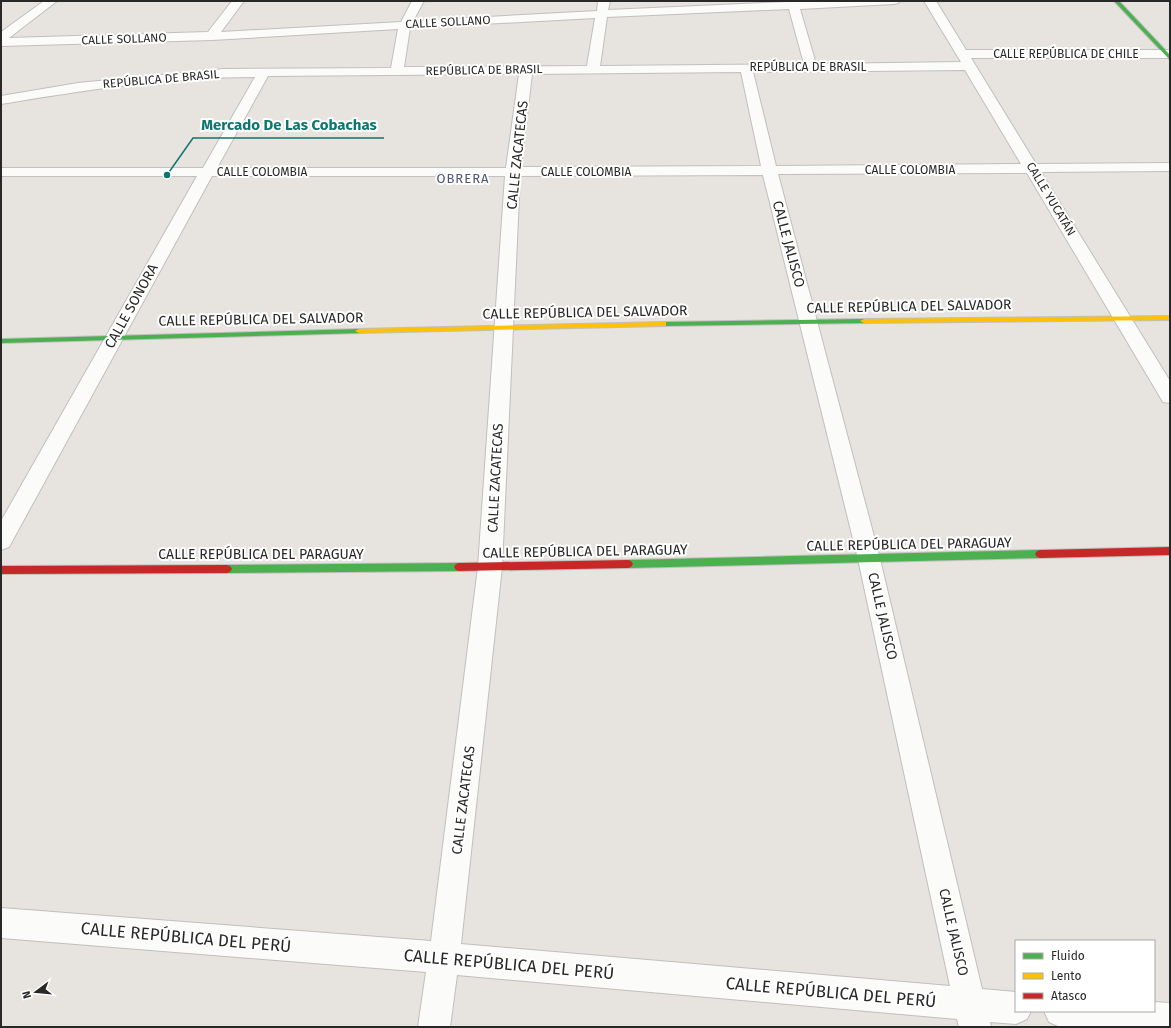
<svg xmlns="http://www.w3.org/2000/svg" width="1171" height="1028" viewBox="0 0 1171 1028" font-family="'Fira Sans',sans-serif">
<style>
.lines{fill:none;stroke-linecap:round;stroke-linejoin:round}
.street-casing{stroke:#c1bfbf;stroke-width:2}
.fast-casing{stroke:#c1bfbf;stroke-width:2}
.slow-casing{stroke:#c1bfbf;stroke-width:2}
.jam-casing{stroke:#c1bfbf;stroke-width:2}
.street{fill:#fbfbfa;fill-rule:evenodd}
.fast{fill:#4caf50;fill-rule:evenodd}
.slow{fill:#ffc107;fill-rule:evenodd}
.jam{fill:#c62828;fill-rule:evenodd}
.labels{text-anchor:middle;stroke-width:4;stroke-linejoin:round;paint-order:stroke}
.far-street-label{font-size:12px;fill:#282828;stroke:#fff}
.far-quarter-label{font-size:13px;letter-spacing:1px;fill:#4a5478;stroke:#fff}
.street-label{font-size:14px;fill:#282828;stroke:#fff}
.near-street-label{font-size:17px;fill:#282828;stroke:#fff}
.leader{fill:none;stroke:#0f766e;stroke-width:1.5}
.callout-dot{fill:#0f766e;stroke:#fff;stroke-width:1.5}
.callout-label{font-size:15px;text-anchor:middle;font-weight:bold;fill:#0f766e;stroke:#fff;stroke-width:4;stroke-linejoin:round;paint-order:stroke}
</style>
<rect width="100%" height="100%" fill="#e7e3de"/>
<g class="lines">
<defs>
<path id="street" d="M44 1H57L9 38 208 32 232 1H244L221 32 401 22 412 1H424L413 21 597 11 598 1H610L608 10 787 2 786 1H900L898 3 894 4 800 9 816 64 961 62 924 1H936L966 50H1170V58H971L1036 164 1170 163V171L1041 172 1170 381V403L1163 402 1160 397 1027 173 778 174 880 559 982 989 1016 992V1011H1031L1027 1019 1016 1024 990 1022 991 1027H959L957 1019 457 975 450 1027H418L426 972 1 938V908L431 941 478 567 505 176H212L9 547 1 550V521L197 176H1V168H203L255 77C170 77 85 90 1 104V96L78 83 223 69 391 68 398 29 212 40 1 46V32ZM789 9 804 64 600 66 607 17ZM595 18 587 66 404 67 410 28ZM965 70 1021 164 776 166 753 72ZM741 72 761 166 521 167 532 74ZM519 74 506 168H217L268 76ZM763 175 858 559 950 986 461 944 502 567 520 176Z
M1154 1002 1170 1003V1027H1060L1049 1022 1044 1011H1154Z"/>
<path id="fast" d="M1114 1H1119L1170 55V60Z
M864 319H867V323L663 326 659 324 663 322Z
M359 329H362V333L1 343V339Z
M1040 550 1043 551 1045 554 1043 557 1040 558 628 568 625 567 623 564 625 561 628 560Z
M459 563 462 564 464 567 462 570 459 571 227 573 224 572 222 569 224 566 227 565Z"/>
<path id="slow" d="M1170 316V320L864 323 860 321 864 319Z
M663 322H666V326L359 333 355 331 359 329Z"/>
<path id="jam" d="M1170 547V555L1040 558 1037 557 1035 554 1037 551 1040 550Z
M628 560 631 561 633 564 631 567 628 568 459 571 456 570 454 567 456 564 459 563Z
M227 565 230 566 232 569 230 572 227 573 1 574V566Z"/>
</defs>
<!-- street casing -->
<use href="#street" class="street-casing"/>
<!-- fast casing -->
<use href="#fast" class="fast-casing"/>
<!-- slow casing -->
<use href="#slow" class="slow-casing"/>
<!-- jam casing -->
<use href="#jam" class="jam-casing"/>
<!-- street -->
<use href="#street" class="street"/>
<!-- fast -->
<use href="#fast" class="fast"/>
<!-- slow -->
<use href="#slow" class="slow"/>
<!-- jam -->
<use href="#jam" class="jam"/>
</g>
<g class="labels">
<!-- far-street labels -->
<g class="far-street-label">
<text transform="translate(448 22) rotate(-3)" y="4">CALLE SOLLANO</text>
<text transform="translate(124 39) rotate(-2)" y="4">CALLE SOLLANO</text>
<text x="1066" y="58">CALLE REPÚBLICA DE CHILE</text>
<text x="808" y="71">REPÚBLICA DE BRASIL</text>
<text transform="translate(484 70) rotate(-1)" y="4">REPÚBLICA DE BRASIL</text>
<text transform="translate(161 79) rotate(-5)" y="4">REPÚBLICA DE BRASIL</text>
<text x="910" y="174">CALLE COLOMBIA</text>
<text x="262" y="176">CALLE COLOMBIA</text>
<text x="586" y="176">CALLE COLOMBIA</text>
<text transform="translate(1051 199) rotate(59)" y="4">CALLE YUCATÁN</text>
</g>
<!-- far-quarter labels -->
<g class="far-quarter-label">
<text x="463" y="183">OBRERA</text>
</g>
<!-- street labels -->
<g class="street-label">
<text transform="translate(517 155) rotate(-84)" y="5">CALLE ZACATECAS</text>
<text transform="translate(789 244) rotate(75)" y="5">CALLE JALISCO</text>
<text transform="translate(131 306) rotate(-61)" y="5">CALLE SONORA</text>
<text transform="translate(909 306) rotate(-1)" y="5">CALLE REPÚBLICA DEL SALVADOR</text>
<text transform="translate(585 312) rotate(-1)" y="5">CALLE REPÚBLICA DEL SALVADOR</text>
<text transform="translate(261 319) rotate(-1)" y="5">CALLE REPÚBLICA DEL SALVADOR</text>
<text transform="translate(495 478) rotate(-87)" y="5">CALLE ZACATECAS</text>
<text transform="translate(909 544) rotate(-1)" y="5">CALLE REPÚBLICA DEL PARAGUAY</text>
<text transform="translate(585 551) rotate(-1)" y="5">CALLE REPÚBLICA DEL PARAGUAY</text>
<text x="261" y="559">CALLE REPÚBLICA DEL PARAGUAY</text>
<text transform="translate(883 616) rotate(77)" y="5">CALLE JALISCO</text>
<text transform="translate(463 800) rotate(-83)" y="5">CALLE ZACATECAS</text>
<text transform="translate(954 932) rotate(77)" y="5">CALLE JALISCO</text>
</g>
<!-- near-street labels -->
<g class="near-street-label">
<text transform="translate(186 937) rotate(5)" y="6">CALLE REPÚBLICA DEL PERÚ</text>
<text transform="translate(509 964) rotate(5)" y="6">CALLE REPÚBLICA DEL PERÚ</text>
<text transform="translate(831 992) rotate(5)" y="6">CALLE REPÚBLICA DEL PERÚ</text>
</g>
</g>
<!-- callouts -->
<path class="leader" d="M167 175L193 138H384"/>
<circle class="callout-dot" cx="167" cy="175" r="4"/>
<g class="callout-label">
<text x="289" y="130">Mercado De Las Cobachas</text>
</g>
<!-- border -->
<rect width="1171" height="1028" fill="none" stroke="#282828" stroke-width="4"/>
<!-- legend -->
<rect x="1015" y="940" width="140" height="72" fill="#ffffff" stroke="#a9a9a9"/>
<rect x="1023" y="953" width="20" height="6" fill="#4caf50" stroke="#a9a9a9"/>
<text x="1051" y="960" font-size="12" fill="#282828">Fluido</text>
<rect x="1023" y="973" width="20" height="6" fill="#ffc107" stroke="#a9a9a9"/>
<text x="1051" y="980" font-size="12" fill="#282828">Lento</text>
<rect x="1023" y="993" width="20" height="6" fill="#c62828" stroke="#a9a9a9"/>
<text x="1051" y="1000" font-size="12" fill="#282828">Atasco</text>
<!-- north arrow -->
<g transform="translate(36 992) rotate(254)" stroke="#ffffff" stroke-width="3" paint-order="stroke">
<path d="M0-3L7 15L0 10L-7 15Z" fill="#282828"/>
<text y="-6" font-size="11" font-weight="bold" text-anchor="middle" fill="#282828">N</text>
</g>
</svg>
